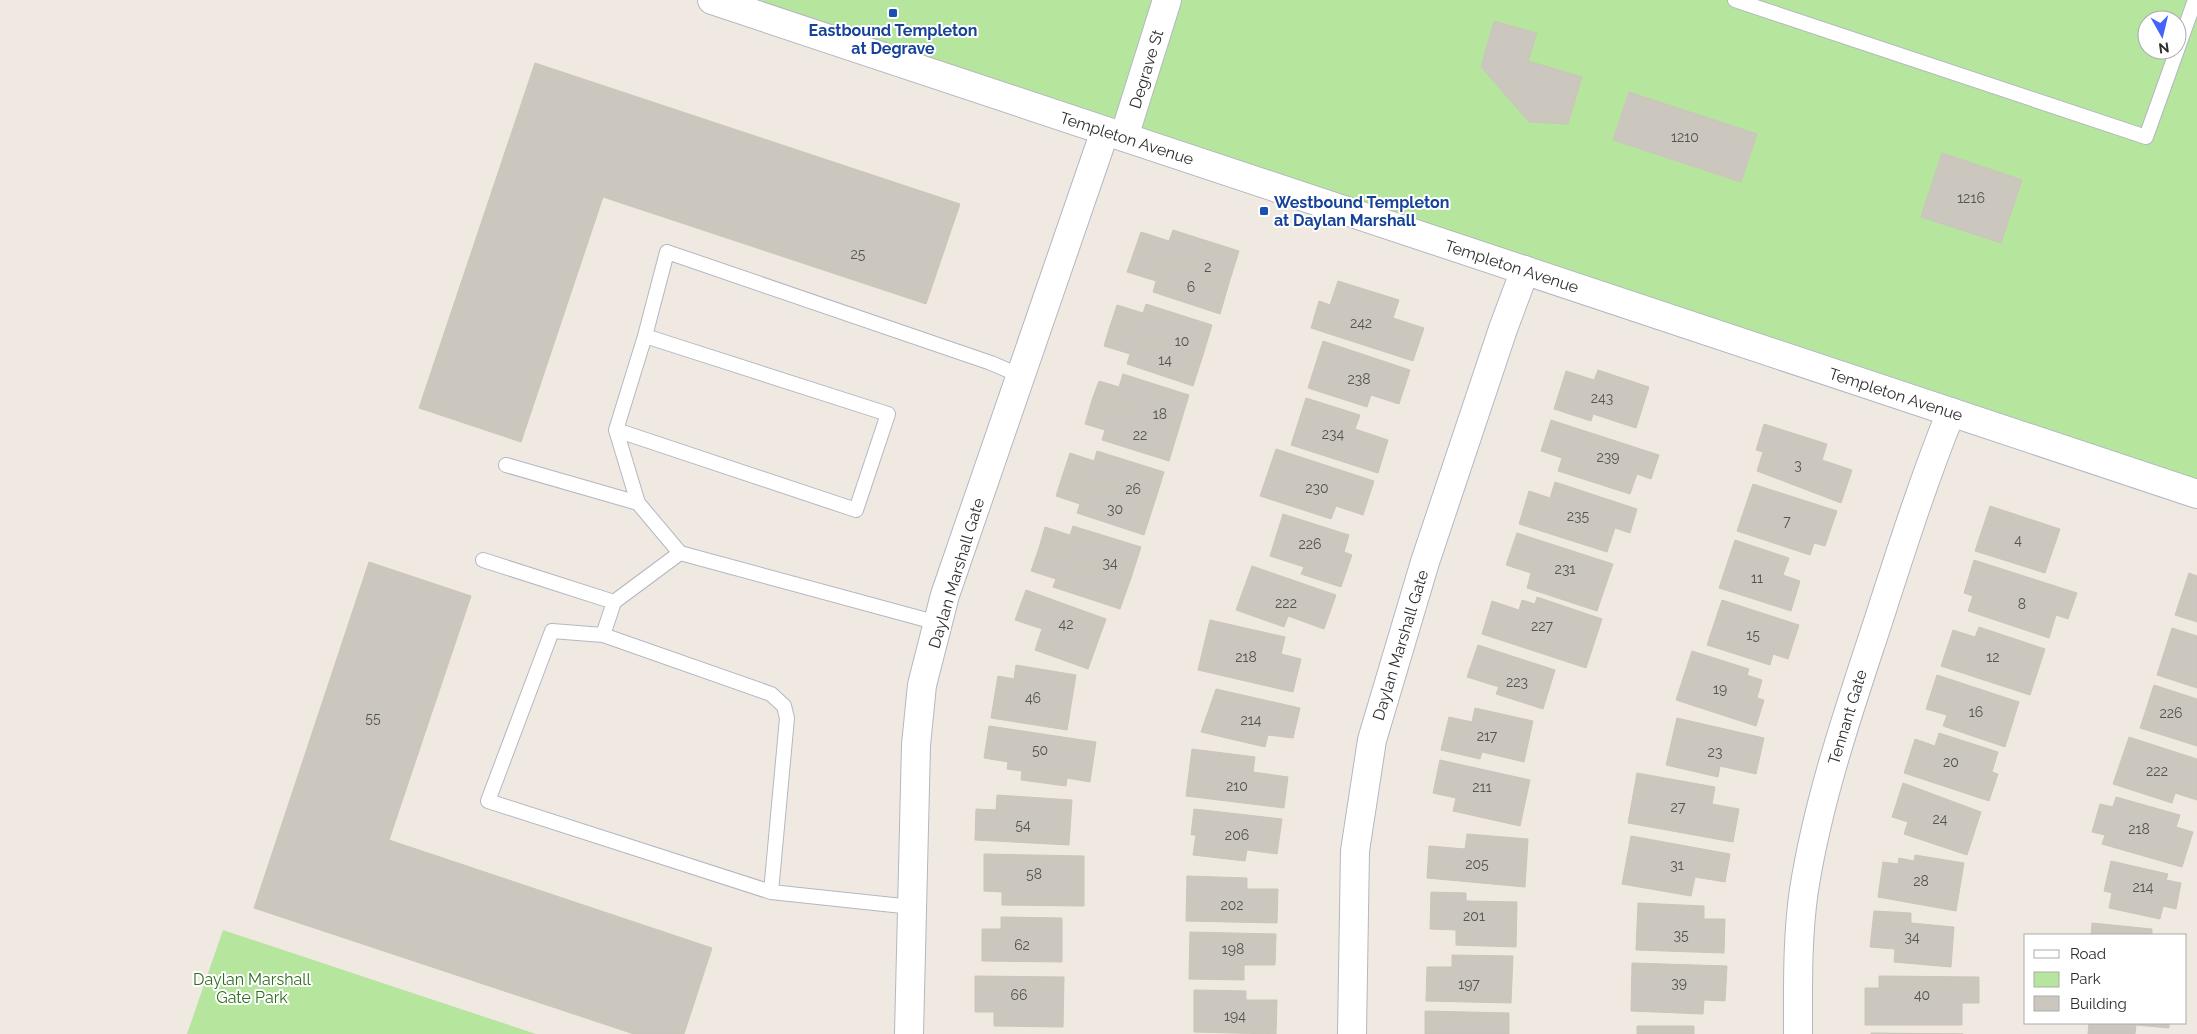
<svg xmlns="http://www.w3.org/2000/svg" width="2197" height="1034" viewBox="0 0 2197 1034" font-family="Raleway,sans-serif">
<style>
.green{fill:#b6e59e;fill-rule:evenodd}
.building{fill:#cbc7bf;stroke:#cbc5ba}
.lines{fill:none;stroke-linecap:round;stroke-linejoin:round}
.lane-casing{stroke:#b4b7c1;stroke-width:16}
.street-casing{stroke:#b4b7c1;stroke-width:30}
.secondary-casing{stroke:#b4b7c1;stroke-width:30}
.lane{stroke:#fff;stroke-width:14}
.street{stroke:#fff;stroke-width:28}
.secondary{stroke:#fff;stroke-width:28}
.transit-dot{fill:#1a4fb4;stroke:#fff;stroke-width:2}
.labels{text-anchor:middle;stroke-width:4;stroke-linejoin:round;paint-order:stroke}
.number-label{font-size:14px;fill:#555452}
.transit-label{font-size:16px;font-weight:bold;fill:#164399;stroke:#fff}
.street-label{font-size:16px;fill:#2e2e2e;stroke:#fff}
.park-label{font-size:16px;fill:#2c6e1b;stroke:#fff}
</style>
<rect width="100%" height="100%" fill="#efe9e1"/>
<!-- green -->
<path class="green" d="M712 0H2197V494ZM2147 20H2177V50H2147Z
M223 930 536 1034H187Z"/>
<!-- building -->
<path class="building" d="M1494 21 1537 33 1528 61 1582 77 1568 124 1529 122 1481 67Z
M535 63 960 204 926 304 603 197 521 442 419 408Z
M1629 92 1757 134 1741 182 1613 140Z
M1942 153 2022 180 2001 243 1921 217Z
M1173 230 1239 251 1229 283 1134 252 1141 232 1169 241Z
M1134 252 1229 283 1220 314 1153 292 1156 281 1127 272Z
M1338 281 1399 300 1393 318 1424 328 1413 361 1311 328 1319 301 1330 305Z
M1146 304 1212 325 1203 355 1110 326 1117 305 1143 313Z
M1110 326 1203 355 1193 386 1127 364 1130 354 1104 346Z
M1323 341 1410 370 1399 404 1371 395 1367 407 1308 388Z
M1598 370 1649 387 1636 428 1593 414 1591 421 1554 409 1566 371 1594 380Z
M1123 374 1189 395 1179 428 1092 400 1099 381 1119 387Z
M1306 398 1360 415 1355 429 1388 440 1378 473 1291 445Z
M1092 400 1179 428 1169 461 1102 440 1105 430 1085 424Z
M1551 420 1659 455 1651 479 1637 474 1630 494 1558 471 1562 458 1541 451Z
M1764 424 1827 444 1822 460 1852 470 1841 503 1757 471 1763 452 1756 450Z
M1276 449 1374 481 1363 515 1336 506 1331 519 1260 496Z
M1097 451 1164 472 1154 504 1063 474 1070 453 1094 461Z
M1063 474 1154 504 1144 535 1077 513 1080 504 1056 496Z
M1555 482 1637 509 1630 533 1615 528 1607 552 1519 524 1529 491 1550 498Z
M1753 484 1837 511 1825 546 1814 543 1810 555 1737 531Z
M1990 506 2060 529 2045 573 1975 551Z
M1283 514 1349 535 1344 552 1352 555 1341 587 1301 574 1304 567 1270 556Z
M1073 526 1141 547 1131 578 1039 548 1045 527 1070 535Z
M1517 533 1613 564 1597 611 1527 588 1531 573 1506 565Z
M1735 540 1789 558 1783 575 1800 581 1791 611 1719 588Z
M1039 548 1131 578 1120 609 1053 587 1056 579 1031 571Z
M1974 560 2077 593 2068 619 2056 615 2049 638 1968 611 1973 596 1964 593Z
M369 562 471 596 389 840 712 948 684 1034H634L254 908Z
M1252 566 1336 595 1324 629 1288 616 1284 627 1236 610Z
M2189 573 2197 576V622L2175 615Z
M1026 590 1106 619 1088 669 1035 650 1042 629 1015 620Z
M1537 597 1602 619 1586 668 1482 634 1492 601 1519 610 1522 600 1535 604Z
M1722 600 1799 625 1788 659 1773 654 1770 665 1707 645Z
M1210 620 1285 637 1281 654 1301 659 1293 692 1198 670Z
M1979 627 2045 649 2030 695 1941 666 1953 630 1975 637Z
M2172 628 2197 636V688L2157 675Z
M1478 645 1555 670 1543 709 1496 694 1499 687 1467 677Z
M1692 651 1749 669 1747 675 1762 680 1757 698 1764 700 1756 726 1676 700Z
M1016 665 1076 675 1067 730 991 718 998 676 1014 679Z
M1937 675 2019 702 2005 747 1943 726 1947 715 1926 709Z
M2154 685 2197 699V746L2140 728Z
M1216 689 1300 708 1293 738 1268 735 1265 747 1201 732Z
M1475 708 1533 721 1524 762 1482 752 1480 759 1441 750 1449 717 1472 722Z
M1677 718 1764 738 1756 774 1720 766 1718 777 1666 765Z
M989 726 1096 742 1090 782 1067 778 1066 786 1021 780 1022 771 1007 769 1008 762 984 758Z
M1939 733 1998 752 1992 772 1998 774 1989 801 1904 773 1915 739 1935 746Z
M2129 737 2197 759V800L2175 793 2172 803 2113 784Z
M1192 749 1255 757 1253 772 1288 777 1284 808 1186 796Z
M1440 760 1530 780 1520 826 1453 811 1456 798 1433 793Z
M1637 773 1715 787 1712 804 1739 809 1733 842 1628 823Z
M1903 783 1981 812 1967 855 1904 834 1908 822 1892 817Z
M997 795 1072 800 1069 845 975 840 976 809 996 810Z
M2116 797 2180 815 2176 827 2193 832 2182 867 2102 844 2105 835 2092 832 2100 804 2113 807Z
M1194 809 1282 819 1277 854 1247 850 1245 861 1193 855 1196 835H1191Z
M1467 834 1528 839 1525 887 1427 878 1429 846 1465 849Z
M1631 836 1730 854 1725 882 1695 877 1691 896 1622 884Z
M984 854 1084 856V906L1002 905V892L984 891Z
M1915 855 1964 863 1956 911 1878 897 1883 862 1898 864 1899 858 1914 861Z
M2111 861 2168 874 2166 880 2181 883 2176 909 2163 906 2160 919 2109 908 2112 893 2104 891Z
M1187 876 1247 878V889H1278L1277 923 1186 921Z
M1431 892 1466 893V901L1517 902 1516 947 1456 945V930L1430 929Z
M1638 903 1704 906V919H1725L1724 953 1636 950Z
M1874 911 1911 913V923L1954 927 1951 967 1894 962 1895 949 1870 947Z
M1001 917 1062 918V962L982 961V929H1001Z
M2092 923 2152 929V935H2091Z
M1190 932 1276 934 1275 965H1244V980L1189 979Z
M1452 955 1513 956 1511 1003 1426 1001 1427 967H1452Z
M1632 963 1727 966 1725 1001 1704 1000 1703 1014 1631 1011Z
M975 976 1064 977 1063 1027 994 1026V1012H975Z
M1879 976 1979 977V1003H1962V1025H1865V988H1879Z
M1194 990 1246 991V1000H1277L1276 1034 1194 1032Z
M1425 1011 1509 1013V1034H1425Z
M2089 1023H2169V1028L2136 1025 2135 1034H2088Z
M1637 1026H1694V1034H1637Z
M1871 1033 1963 1034H1871Z"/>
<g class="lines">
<defs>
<path id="lane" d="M1735 0 2146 137 2195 0
M616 430 856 510 888 414 645 336
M506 465 638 503 616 430 645 336 667 252 991 363 1021 376
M638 503 680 553 938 623
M680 553 614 602 603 635 771 694 784 706 787 718 771 892 912 907
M483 560 614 602
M603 635 552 631 488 801 771 892"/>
<path id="street" d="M1124 137 1167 0
M909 1034 916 745 922 685 945 595 1105 131
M1352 1034 1355 851 1372 740 1425 562 1503 329 1525 270
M1798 1034C1798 987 1797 937 1804 890 1818 801 1847 716 1875 631 1899 557 1922 484 1951 412"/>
<path id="secondary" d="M712 0 2197 494"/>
</defs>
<!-- lane casing -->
<use href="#lane" class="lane-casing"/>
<!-- street casing -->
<use href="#street" class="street-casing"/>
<!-- secondary casing -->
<use href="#secondary" class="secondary-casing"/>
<!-- lane -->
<use href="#lane" class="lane"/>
<!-- street -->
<use href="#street" class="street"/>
<!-- secondary -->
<use href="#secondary" class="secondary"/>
</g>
<!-- markers -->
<g class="transit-dot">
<rect x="888" y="8" width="10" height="10" rx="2.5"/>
<rect x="1259" y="206" width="10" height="10" rx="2.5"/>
</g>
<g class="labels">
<!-- number labels -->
<g class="number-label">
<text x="1685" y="142">1210</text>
<text x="1971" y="203">1216</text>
<text x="858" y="259">25</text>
<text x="1208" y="272">2</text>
<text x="1191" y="292">6</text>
<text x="1361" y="328">242</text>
<text x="1182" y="346">10</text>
<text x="1165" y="365">14</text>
<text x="1359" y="384">238</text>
<text x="1602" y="403">243</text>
<text x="1160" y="419">18</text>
<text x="1333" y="439">234</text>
<text x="1140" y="440">22</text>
<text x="1608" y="462">239</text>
<text x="1798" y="470">3</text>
<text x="1317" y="493">230</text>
<text x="1133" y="494">26</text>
<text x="1115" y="514">30</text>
<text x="1578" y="521">235</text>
<text x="1787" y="526">7</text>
<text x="2018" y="545">4</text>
<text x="1310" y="549">226</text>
<text x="1110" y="568">34</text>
<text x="1565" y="574">231</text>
<text x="1757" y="583">11</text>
<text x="1286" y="608">222</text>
<text x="2022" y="609">8</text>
<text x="1066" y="629">42</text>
<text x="1542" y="631">227</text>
<text x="1753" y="640">15</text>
<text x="1246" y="662">218</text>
<text x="1993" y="662">12</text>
<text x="1517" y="687">223</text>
<text x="1720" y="694">19</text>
<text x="1033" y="703">46</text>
<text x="1976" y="717">16</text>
<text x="2171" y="718">226</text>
<text x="373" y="723">55</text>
<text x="1251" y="725">214</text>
<text x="1487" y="741">217</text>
<text x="1040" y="755">50</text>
<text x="1715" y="757">23</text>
<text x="1951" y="767">20</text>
<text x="2157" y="776">222</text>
<text x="1237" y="791">210</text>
<text x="1482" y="792">211</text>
<text x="1678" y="812">27</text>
<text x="1940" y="824">24</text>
<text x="1023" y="830">54</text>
<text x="2139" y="834">218</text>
<text x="1237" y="840">206</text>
<text x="1477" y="869">205</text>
<text x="1677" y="870">31</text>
<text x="1034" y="879">58</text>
<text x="1921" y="886">28</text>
<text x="2143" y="892">214</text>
<text x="1232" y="910">202</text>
<text x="1474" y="921">201</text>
<text x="1681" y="940">35</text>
<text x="1912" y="942">34</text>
<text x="1022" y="950">62</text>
<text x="1233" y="954">198</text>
<text x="1679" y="988">39</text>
<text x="1469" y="989">197</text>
<text x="1019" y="1000">66</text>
<text x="1922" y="1000">40</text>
<text x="1235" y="1021">194</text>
</g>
<!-- transit labels -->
<g class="transit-label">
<text x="893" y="36">Eastbound Templeton<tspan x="893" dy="18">at Degrave</tspan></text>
<text x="1274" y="208" text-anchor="start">Westbound Templeton<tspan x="1274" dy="18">at Daylan Marshall</tspan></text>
</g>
<!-- street labels -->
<g class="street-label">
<text transform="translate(1146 69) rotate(-73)" y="6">Degrave St</text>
<text transform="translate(1127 138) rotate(18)" y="6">Templeton Avenue</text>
<text transform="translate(1512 266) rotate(18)" y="6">Templeton Avenue</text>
<text transform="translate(1896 394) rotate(18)" y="6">Templeton Avenue</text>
<text transform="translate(956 573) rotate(-73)" y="6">Daylan Marshall Gate</text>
<text transform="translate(1400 645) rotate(-73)" y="6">Daylan Marshall Gate</text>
<text transform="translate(1847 717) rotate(-73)" y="6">Tennant Gate</text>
</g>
<!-- park labels -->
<g class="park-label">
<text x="252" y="985">Daylan Marshall<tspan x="252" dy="18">Gate Park</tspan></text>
</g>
</g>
<!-- legend -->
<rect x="2024" y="934" width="162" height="90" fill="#ffffff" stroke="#ababab"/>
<rect x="2034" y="950" width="25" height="8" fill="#ffffff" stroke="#ababab"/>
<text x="2070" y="959" font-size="15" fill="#2e2e2e">Road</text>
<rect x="2034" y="972" width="25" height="15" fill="#b6e59e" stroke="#ababab"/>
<text x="2070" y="984" font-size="15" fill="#2e2e2e">Park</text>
<rect x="2034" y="996" width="25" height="15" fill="#cbc7bf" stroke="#ababab"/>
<text x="2070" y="1009" font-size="15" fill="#2e2e2e">Building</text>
<!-- north arrow -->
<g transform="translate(2162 35) rotate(172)"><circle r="24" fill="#ffffff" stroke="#ababab"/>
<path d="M0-4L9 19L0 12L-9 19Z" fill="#4264fb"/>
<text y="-8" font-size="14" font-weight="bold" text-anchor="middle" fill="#2e2e2e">N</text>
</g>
</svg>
